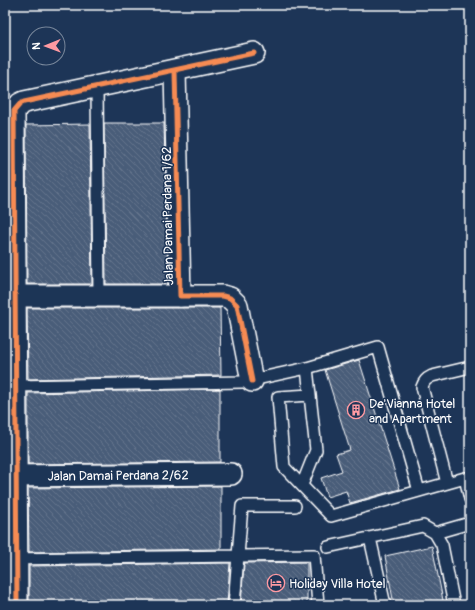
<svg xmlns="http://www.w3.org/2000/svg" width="475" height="610" viewBox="0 0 475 610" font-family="Pangolin,sans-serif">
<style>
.building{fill:url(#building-back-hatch);stroke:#fff}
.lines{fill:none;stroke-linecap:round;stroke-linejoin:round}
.service-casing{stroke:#fff;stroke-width:14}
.minor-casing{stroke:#fff;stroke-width:24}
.service{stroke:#1d3557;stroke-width:11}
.minor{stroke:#1d3557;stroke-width:21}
.cycleway-casing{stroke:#1d3557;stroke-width:8}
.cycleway{stroke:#f68b52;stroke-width:5}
.labels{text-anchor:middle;stroke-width:3;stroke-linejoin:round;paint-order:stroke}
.street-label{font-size:13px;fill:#fff;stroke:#1d3557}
.poi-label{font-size:13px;fill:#fff;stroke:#1d3557;text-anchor:start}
</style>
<defs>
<pattern id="building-back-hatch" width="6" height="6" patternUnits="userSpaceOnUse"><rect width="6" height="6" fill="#4a5d79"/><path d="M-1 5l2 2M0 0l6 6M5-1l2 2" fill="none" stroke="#65758d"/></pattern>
</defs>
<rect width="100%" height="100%" fill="#1d3557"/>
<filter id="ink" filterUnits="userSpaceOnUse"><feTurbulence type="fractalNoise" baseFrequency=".025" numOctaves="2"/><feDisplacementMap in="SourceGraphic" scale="8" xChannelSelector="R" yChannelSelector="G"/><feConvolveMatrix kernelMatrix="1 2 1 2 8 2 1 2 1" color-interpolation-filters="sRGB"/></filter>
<g filter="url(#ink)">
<!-- building -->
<path class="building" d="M104 123H164L168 284H106Z
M90 124 92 284H27L26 125Z
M27 308H220L221 375 28 379Z
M359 360 400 489 350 503 346 491 327 497 321 478 342 471 336 454 350 450 325 370Z
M220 389V462L28 464V393Z
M221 486V549L29 552 28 488Z
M432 546 444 605H394L385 556Z
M307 562V605H241L244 563Z
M230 563 227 605H29V566Z"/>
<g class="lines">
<defs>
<path id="service" d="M97 87 99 296
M15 386 243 382 307 368 378 347 419 491
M310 395 278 397 284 467 331 516 465 478 470 499
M447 483 422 387C424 381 426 379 432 376L470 367
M302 485 316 450 307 368
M435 533 470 523
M370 538 385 605
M328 547 423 526 435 533 442 545 454 605
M5 559 314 555 318 605
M234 605 242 506H295"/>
<g id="minor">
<path d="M175 71 180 296H223L230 298 237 305 252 381"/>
<path d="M15 296H180"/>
<path id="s1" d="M5 476 231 474"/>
<path d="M17 605 14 111 20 104 24 102 254 53"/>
</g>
</defs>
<!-- service casing -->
<use href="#service" class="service-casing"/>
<!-- minor casing -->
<use href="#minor" class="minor-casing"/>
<!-- service -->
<use href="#service" class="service"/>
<!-- minor -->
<use href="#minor" class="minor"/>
<defs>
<path id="cycleway" d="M175 71 180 296H223L230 298 237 305 252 381
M17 605 14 111 20 104 24 102 254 53"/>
</defs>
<!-- cycleway casing -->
<use href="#cycleway" class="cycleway-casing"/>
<!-- cycleway -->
<use href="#cycleway" class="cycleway"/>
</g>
</g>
<!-- icons -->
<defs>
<symbol id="building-ring" viewBox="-11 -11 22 22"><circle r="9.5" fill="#1d3557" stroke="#ff9aa2" stroke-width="1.5"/><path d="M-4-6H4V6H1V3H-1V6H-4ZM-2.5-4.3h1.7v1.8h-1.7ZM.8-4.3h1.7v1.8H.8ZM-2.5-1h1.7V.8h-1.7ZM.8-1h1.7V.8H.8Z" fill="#ff9aa2"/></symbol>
<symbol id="hotel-ring" viewBox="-11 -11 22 22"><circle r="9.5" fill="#1d3557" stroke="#ff9aa2" stroke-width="1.5"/><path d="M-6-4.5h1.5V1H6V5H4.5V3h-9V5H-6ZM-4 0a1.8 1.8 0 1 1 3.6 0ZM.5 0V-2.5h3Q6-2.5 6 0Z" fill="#ff9aa2"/></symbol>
</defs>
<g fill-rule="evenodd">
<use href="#building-ring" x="346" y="400" width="20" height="20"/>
<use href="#hotel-ring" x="266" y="573" width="20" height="20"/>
</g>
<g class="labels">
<!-- street labels -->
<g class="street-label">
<text transform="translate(167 216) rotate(-91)" y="5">Jalan Damai Perdana 1/62</text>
<text dy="5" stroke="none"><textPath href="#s1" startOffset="113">Jalan Damai Perdana 2/62</textPath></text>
</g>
<!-- poi labels -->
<g class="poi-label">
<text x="369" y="408">De'Vianna Hotel<tspan x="369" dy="15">and Apartment</tspan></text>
<text x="289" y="588">Holiday Villa Hotel</text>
</g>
</g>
<!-- margin -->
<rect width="475" height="610" fill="none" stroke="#1d3557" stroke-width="20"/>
<rect x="10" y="10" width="455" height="590" fill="none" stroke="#fff" stroke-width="1.5" filter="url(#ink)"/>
<!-- north arrow -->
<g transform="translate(46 46) rotate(269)"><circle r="19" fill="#1d3557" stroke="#77869a"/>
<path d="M0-3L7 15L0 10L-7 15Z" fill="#ff9aa2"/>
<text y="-6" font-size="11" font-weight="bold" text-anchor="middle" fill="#ffffff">N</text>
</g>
</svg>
